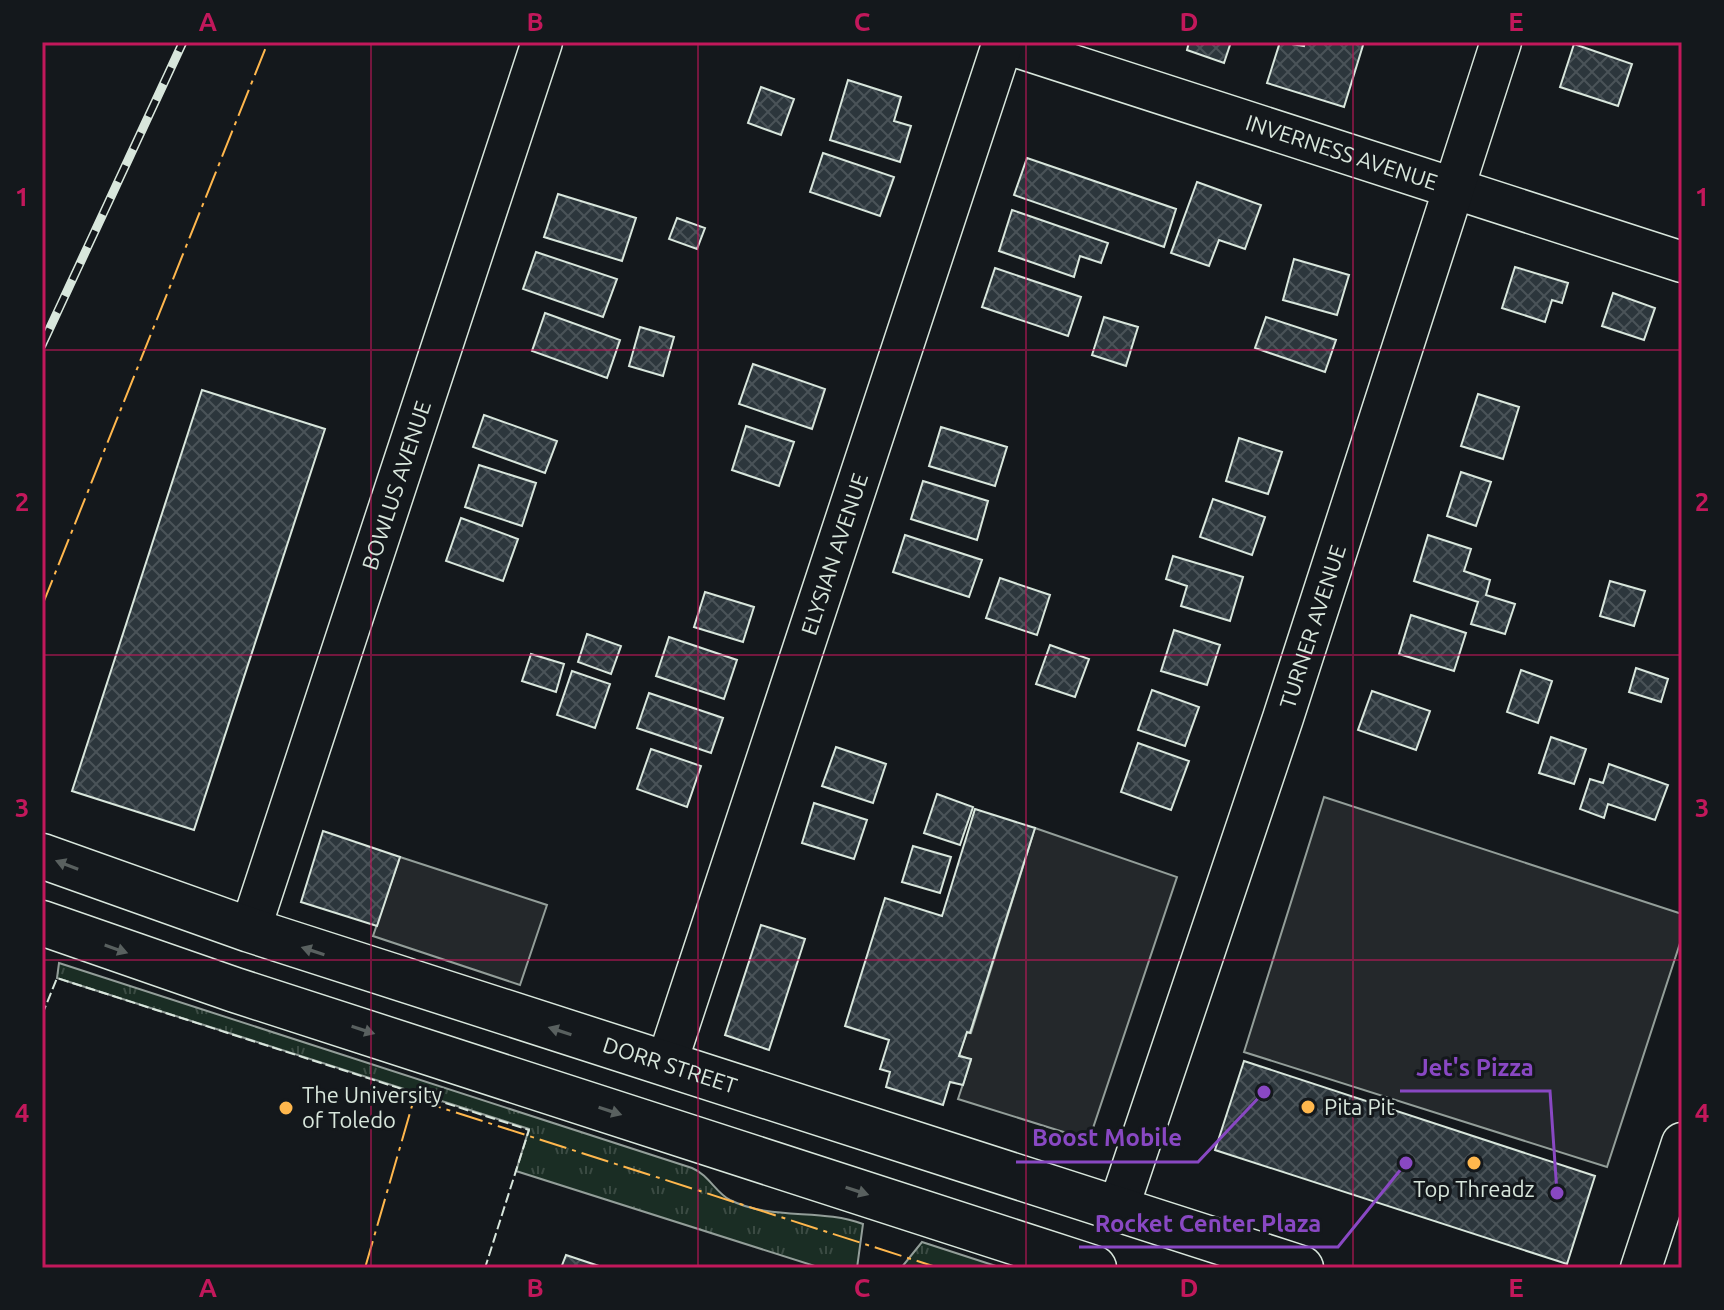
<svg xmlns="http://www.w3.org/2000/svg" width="1724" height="1310" viewBox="0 0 1724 1310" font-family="Ubuntu,sans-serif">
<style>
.grass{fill:url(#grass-tufts);stroke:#939e99;stroke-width:2}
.parking{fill:#24282b;stroke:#939e99;stroke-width:2}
.building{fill:url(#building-cross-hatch);stroke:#d8e6dc;stroke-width:2}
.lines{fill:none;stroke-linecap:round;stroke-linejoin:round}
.minor-casing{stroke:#d8e6dc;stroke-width:43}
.major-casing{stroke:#d8e6dc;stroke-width:47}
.minor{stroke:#14181c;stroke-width:40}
.major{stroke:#14181c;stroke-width:44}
.rail-casing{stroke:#d8e6dc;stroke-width:9}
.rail{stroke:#14181c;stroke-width:6;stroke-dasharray:18;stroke-linecap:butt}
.fence{stroke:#d8e6dc;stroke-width:2;stroke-dasharray:10 4;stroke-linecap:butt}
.power{stroke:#ffb74d;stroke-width:2;stroke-dasharray:28 6 4 6;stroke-linecap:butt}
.oneway{fill:#59605f}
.grid{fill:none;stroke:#c2185b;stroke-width:2;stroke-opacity:0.55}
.poi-dot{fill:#ffb74d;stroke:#14181c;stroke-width:3}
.labels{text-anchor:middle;stroke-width:6;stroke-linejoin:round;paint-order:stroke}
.street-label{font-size:22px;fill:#d8e6dc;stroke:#14181c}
.poi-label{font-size:22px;fill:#d8e6dc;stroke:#14181c;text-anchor:start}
.leader{fill:none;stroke:#8948c3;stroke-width:3}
.callout-dot{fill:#8948c3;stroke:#14181c;stroke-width:3}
.callout-label{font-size:24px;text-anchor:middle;font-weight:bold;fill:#8948c3;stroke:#14181c;stroke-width:6;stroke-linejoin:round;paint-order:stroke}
.neatline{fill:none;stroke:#c2185b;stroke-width:3}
.grid-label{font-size:26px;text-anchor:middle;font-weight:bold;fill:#c2185b}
</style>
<defs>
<pattern id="grass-tufts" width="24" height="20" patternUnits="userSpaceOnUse" patternTransform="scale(2)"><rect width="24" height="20" fill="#1a2d24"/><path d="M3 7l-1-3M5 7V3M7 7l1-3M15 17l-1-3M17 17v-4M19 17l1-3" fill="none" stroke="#3b4b43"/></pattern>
<pattern id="building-cross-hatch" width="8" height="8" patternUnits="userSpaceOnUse" patternTransform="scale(2)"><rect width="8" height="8" fill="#2c363c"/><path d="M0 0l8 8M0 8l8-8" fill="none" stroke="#4a5358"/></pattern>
</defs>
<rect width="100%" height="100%" fill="#14181c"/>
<!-- grass -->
<path class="grass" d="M59 963 692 1168C709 1175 715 1192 730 1200 772 1221 821 1208 863 1224L857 1268H821L516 1171 529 1129 57 978Z
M922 1242 1002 1268H901Z"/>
<!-- parking -->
<path class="parking" d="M1324 797 1682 914V937L1607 1167 1244 1052Z
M1035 828 1177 877 1089 1140 958 1099 971 1060 959 1055 967 1032 971 1033Z
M400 857 547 905 520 985 373 936Z"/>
<!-- building -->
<path class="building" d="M1189 42H1231L1224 63 1187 50Z
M1280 42 1304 46 1305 42H1364L1344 107 1267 83Z
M1574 44 1632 64 1618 106 1560 87Z
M848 80 901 97 894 121 911 126 900 162 830 140Z
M761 87 794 99 781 135 748 123Z
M823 153 894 177 880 216 810 192Z
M1027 158 1176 209 1164 247 1014 195Z
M1197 182 1261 205 1245 249 1219 240 1209 266 1171 253Z
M558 194 636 218 622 261 544 237Z
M1012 210 1108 243 1101 263 1080 256 1074 277 999 251Z
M677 218 705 228 697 249 669 239Z
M536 252 617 279 603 317 523 289Z
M1294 259 1349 275 1337 315 1283 300Z
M1515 267 1568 283 1562 303 1552 300 1545 322 1502 308Z
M995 268 1081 297 1068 336 982 307Z
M1613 293 1655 308 1644 340 1602 326Z
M545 313 620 340 607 378 532 351Z
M1104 317 1138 327 1126 366 1092 355Z
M1266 317 1336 340 1325 372 1255 348Z
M640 327 674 337 663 376 629 366Z
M753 364 825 389 812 429 739 404Z
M202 390 325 429 194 830 72 791Z
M1478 394 1519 407 1503 459 1461 446Z
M484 415 557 441 545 473 473 447Z
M746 426 794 442 779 486 732 470Z
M941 427 1007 447 995 486 929 466Z
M1239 438 1282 452 1268 494 1226 481Z
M479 465 536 483 522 526 465 507Z
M1461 472 1491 482 1476 526 1447 516Z
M923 481 988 501 977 540 911 519Z
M1213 499 1265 517 1252 555 1200 537Z
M461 518 518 539 503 581 446 561Z
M905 535 982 560 969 597 893 572Z
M1428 535 1471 549 1464 571 1490 580 1486 595 1515 604 1505 634 1471 624 1478 602 1414 581Z
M1173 556 1243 577 1230 621 1181 606 1187 586 1166 579Z
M1000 578 1050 595 1037 635 986 618Z
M1610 581 1645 591 1634 626 1600 616Z
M705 592 754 607 743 642 694 627Z
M1411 615 1466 633 1454 671 1399 654Z
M1174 630 1220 645 1207 685 1161 671Z
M587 634 621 646 611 674 578 662Z
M669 637 737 660 724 699 656 676Z
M1050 645 1089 659 1075 697 1036 684Z
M531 654 564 664 556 692 522 681Z
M1636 668 1668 679 1661 702 1629 692Z
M1521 670 1552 681 1538 723 1507 712Z
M572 671 610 684 595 728 557 715Z
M1152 690 1199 707 1185 746 1138 730Z
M1372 691 1430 711 1416 750 1358 730Z
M649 693 723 718 711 753 637 728Z
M1551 737 1586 749 1574 784 1539 773Z
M1138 743 1189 761 1171 810 1121 792Z
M836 747 886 764 873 803 822 786Z
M651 749 701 766 687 807 637 789Z
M1609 764 1668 785 1655 820 1608 804 1604 818 1580 809 1590 779 1603 783Z
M937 794 973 807 960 845 924 833Z
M814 803 867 820 854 859 802 843Z
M975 809 1035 828 970 1033 967 1032 959 1056 971 1059 963 1085 950 1082 943 1105 886 1087 890 1072 880 1069 889 1040 845 1026 885 898 942 916Z
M323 831 400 857 377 926 301 902Z
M913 846 951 857 940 893 902 882Z
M761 925 805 939 769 1050 725 1035Z
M1244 1061 1595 1176 1567 1264 1215 1150Z
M566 1255 605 1268H561Z"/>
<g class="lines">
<defs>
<g id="minor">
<path id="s1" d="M1001 42 1682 262"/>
<path id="s2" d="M250 930 542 42"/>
<path id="s3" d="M666 1065 1003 42"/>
<path id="s4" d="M1118 1209 1283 718 1501 42"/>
<path d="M1641 1268 1682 1143"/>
</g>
<g id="major">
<path id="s5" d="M42 856 250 930 1301 1268"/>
<path d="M42 923 235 990 1094 1268"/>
</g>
</defs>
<!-- minor casing -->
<use href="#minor" class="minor-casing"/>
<!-- major casing -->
<use href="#major" class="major-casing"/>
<!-- minor -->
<use href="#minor" class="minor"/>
<!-- major -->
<use href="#major" class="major"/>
<defs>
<path id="rail" d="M42 345 183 42"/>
</defs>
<!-- rail casing -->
<use href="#rail" class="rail-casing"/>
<!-- rail -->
<use href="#rail" class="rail"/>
<!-- fence -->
<path class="fence" d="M42 1015 57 978 529 1130 485 1268"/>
<!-- power -->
<path class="power" d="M42 606 268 42
M365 1268 414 1099 939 1268"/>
</g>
<!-- one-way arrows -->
<defs><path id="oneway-solid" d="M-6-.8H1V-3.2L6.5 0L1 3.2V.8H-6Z" transform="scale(2)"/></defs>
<g class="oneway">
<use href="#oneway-solid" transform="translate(67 865) rotate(-159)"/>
<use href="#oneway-solid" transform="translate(116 949) rotate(19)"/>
<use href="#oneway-solid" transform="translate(313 951) rotate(-162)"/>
<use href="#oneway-solid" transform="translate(363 1030) rotate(18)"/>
<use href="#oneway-solid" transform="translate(560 1031) rotate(-162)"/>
<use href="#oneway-solid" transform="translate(610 1111) rotate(18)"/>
<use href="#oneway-solid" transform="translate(857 1191) rotate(18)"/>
</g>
<!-- grid -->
<path class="grid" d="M371 42V1268M698 42V1268M1026 42V1268M1353 42V1268M42 350H1682M42 655H1682M42 960H1682"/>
<!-- markers -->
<g class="poi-dot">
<circle cx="1308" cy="1107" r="8"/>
<circle cx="286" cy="1108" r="8"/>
<circle cx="1474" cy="1163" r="8"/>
</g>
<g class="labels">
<!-- street labels -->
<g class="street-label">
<text dy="8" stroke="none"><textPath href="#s1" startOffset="358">INVERNESS AVENUE</textPath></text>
<text dy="8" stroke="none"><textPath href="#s2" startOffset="468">BOWLUS AVENUE</textPath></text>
<text dy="8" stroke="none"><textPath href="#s3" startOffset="538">ELYSIAN AVENUE</textPath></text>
<text dy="8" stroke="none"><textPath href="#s4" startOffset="614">TURNER AVENUE</textPath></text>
<text dy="8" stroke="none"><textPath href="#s5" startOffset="662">DORR STREET</textPath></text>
</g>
<!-- poi labels -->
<g class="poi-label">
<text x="302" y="1103">The University<tspan x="302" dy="25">of Toledo</tspan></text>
<text x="1324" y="1115">Pita Pit</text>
<text x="1474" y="1197" text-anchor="middle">Top Threadz</text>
</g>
</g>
<!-- callouts -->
<path class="leader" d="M1557 1193L1550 1091H1400M1264 1092L1198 1162H1016M1406 1163L1338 1247H1079"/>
<g class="callout-dot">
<circle cx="1557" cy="1193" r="8"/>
<circle cx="1264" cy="1092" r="8"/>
<circle cx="1406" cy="1163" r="8"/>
</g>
<g class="callout-label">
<text x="1475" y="1076">Jet's Pizza</text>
<text x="1107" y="1146">Boost Mobile</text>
<text x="1208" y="1232">Rocket Center Plaza</text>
</g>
<!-- border -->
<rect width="1724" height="1310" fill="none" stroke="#14181c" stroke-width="88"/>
<rect x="44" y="44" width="1636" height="1222" class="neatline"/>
<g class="grid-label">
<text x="208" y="31">A</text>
<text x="535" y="31">B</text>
<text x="862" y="31">C</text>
<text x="1189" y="31">D</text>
<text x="1516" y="31">E</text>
<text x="22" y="206">1</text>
<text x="1702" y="206">1</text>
<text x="22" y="511">2</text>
<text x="1702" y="511">2</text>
<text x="22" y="817">3</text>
<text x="1702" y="817">3</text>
<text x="22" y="1122">4</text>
<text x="1702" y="1122">4</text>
<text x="208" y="1297">A</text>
<text x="535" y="1297">B</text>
<text x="862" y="1297">C</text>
<text x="1189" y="1297">D</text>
<text x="1516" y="1297">E</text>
</g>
</svg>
